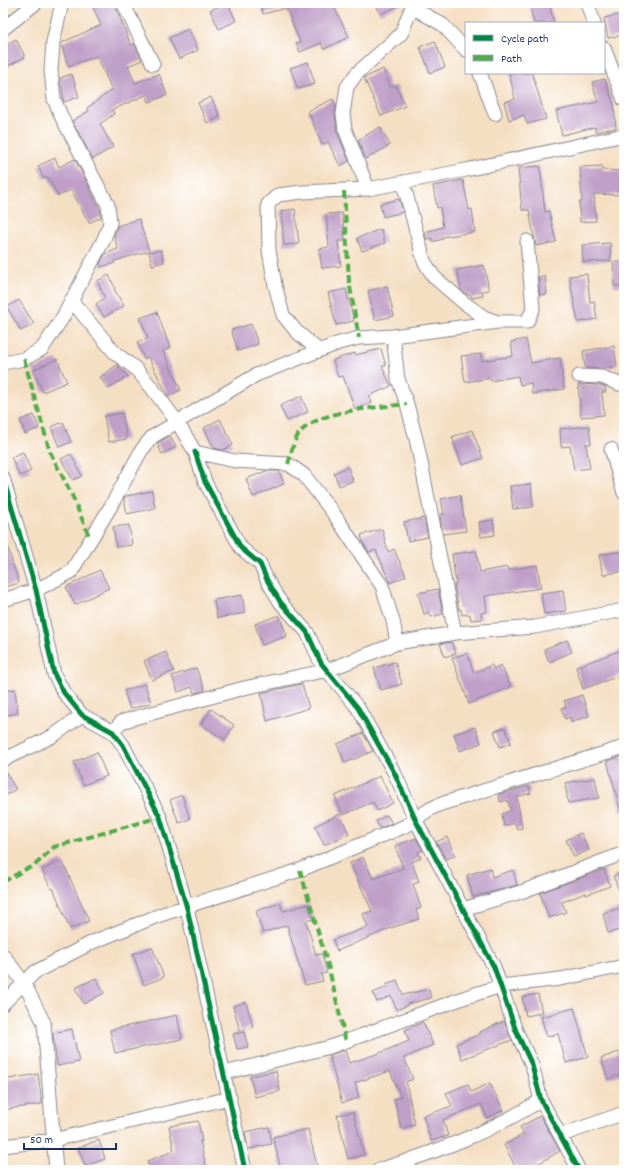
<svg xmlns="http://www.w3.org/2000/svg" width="627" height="1173" viewBox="0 0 627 1173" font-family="Dekko,sans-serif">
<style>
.building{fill:#bf9fc8}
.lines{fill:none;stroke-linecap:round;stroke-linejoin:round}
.street-casing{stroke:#888790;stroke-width:15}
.street{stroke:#fff;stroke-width:13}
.quiet{stroke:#52ab49;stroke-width:4;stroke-dasharray:8 4;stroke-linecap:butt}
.cycleway-casing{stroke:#fff;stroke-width:8}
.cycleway{stroke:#00873e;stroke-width:5}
</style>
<rect width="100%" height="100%" fill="#fff"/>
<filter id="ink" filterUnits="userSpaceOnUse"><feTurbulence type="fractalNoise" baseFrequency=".025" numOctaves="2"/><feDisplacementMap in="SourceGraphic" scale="8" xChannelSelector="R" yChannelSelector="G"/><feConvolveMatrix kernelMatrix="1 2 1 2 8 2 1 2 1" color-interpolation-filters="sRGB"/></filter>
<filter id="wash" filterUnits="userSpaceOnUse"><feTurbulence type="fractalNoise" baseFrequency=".012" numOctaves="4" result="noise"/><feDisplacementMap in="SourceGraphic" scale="16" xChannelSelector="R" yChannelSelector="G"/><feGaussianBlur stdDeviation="0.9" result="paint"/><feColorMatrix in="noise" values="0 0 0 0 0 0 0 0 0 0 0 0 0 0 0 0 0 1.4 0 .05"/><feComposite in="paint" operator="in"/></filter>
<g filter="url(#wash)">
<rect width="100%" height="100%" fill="#f5dfc3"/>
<g id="blocks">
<!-- building -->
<path class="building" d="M91 3H114L131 45 134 44 142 60 128 66 135 83 159 74 167 95 149 102 146 95 112 110 114 114 100 124 113 147 93 159 72 121 89 111 87 108 112 90 97 56 68 66 61 43 101 25Z
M228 3 236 21 219 29 210 10Z
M260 3H332L349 37 324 49 321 43 300 52 296 43 300 42 286 8 263 14Z
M375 3H405L380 14Z
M529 3H549L554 23H534Z
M624 14V35L608 38 604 18Z
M189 29 198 50 179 59 169 38Z
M16 39 25 57 3 69V46Z
M435 41 445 67 430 73 420 47Z
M308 62 315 84 298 89 290 68Z
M383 69 390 87 396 85 405 106 381 116 364 78Z
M509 73H532L546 119 527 124 524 115 509 120 504 102 515 99Z
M72 74 79 97 64 102 60 78Z
M605 79 614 105 616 128 595 132V127L562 135 556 111 598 102 592 82Z
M211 97 220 117 207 123 198 103Z
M333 99 336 106 335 115 337 132 349 161 340 166 328 142 322 145 308 111Z
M380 127 390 145 366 159 358 140Z
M55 158 59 167 75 159 100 209 101 217 89 223 71 190 58 196 48 177 44 179 38 166Z
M540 166 545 212 549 211 556 242 536 246 529 210H522L518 168Z
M602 166 603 170 624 171V195L594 194 596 221 580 222 579 202H582L580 167Z
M463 180 469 210 472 209 475 232 442 237 443 239 432 242V238L426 239 425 232 443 227 440 207 437 208 433 186Z
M399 199 403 212 383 217 380 204Z
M295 209 299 244 284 245 281 211Z
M342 213 345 241H338L341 266 322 268 319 249 329 247 326 214Z
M139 219 149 251 114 261 115 263 101 267 100 264 105 254 118 249 114 236 117 226Z
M381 229 385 243 362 251 357 238Z
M610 243 611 261 583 262 582 245Z
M161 250 164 262 152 265 149 252Z
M613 262H624V286H614Z
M484 265 489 290 482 291 483 296 472 298 470 294 467 295 461 290 457 270Z
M587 274 590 302 594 301 597 319 578 322 569 276Z
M109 275 115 288 114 289 124 306 104 317 96 304 105 298 97 281Z
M545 276 547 294 540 295 538 277Z
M387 286 394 316 375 320 368 291Z
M346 289 354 321 336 325 328 293Z
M19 300 34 324 21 331 7 307Z
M157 312 170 348 163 351 181 390 168 396 148 357 144 359 137 342 148 338 140 318Z
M251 324 258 344 238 351 231 330Z
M526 339 531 363 560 358 564 389 532 394 531 383 520 385 518 376 491 381V378L465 382 461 356 481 354 482 361 513 356 511 342Z
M614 346 617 366 602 369 585 368 583 351Z
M381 349 386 366H382L391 386 369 396 372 403 355 409 343 376 338 377 333 360 355 353V355Z
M57 359 67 382 43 392 33 370Z
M117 365 128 376 108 389 100 377Z
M578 384 600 385 605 387 606 392H602L604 415 581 417Z
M301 396 308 412 287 421 280 406Z
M122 413 127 439 109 442 104 416Z
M34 415 39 428 25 434 20 420Z
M220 419 233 445 223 450 214 448 204 428Z
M63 422 71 442 59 447 51 427Z
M589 426 591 444H586L590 468 574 470 570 446 561 447 560 429Z
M472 430 483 458 462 465 452 437Z
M170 436 176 447 162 454 157 443Z
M23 452 31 471 20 476 11 457Z
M71 454 82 476 73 480 61 459Z
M348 467 353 481 339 486 334 473Z
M266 471H279L284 484 253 497 246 479Z
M531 484 533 507 513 509 510 486Z
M152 491 155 508 127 514 124 499 126 496Z
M460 495 466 531 443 534 440 515 444 514 441 499Z
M424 518 428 537 408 541 404 522Z
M493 520 495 535 481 537 479 522Z
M129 525 132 545 116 547 113 527Z
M382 529 388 552 394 549 406 576 390 583 376 550 369 552 363 543 361 535Z
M3 539H5L19 583 5 587 3 580Z
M476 551 480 572 507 567 508 570 537 565 541 588 485 596 487 612 481 613 482 619 471 620 470 614 462 615 461 609 459 610 454 585 456 584 452 554Z
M622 551 624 571 603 575 599 555Z
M100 570 109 588 75 605 66 587Z
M438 589 443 614 431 617 430 612 424 614 418 593Z
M563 590 566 611 544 614 541 593Z
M242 595 245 613 217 618 214 600Z
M279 615 287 636 262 645 255 624Z
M567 640 572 652 549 662 544 649Z
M451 642 456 653 445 657 440 644Z
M624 649V674L583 689 576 667Z
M166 652 174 671 152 680 144 661Z
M467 653 474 673 492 665 493 669 501 665 511 687 469 704 452 658Z
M395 662 402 684 381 690 374 668Z
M196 668 205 690 194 693 192 687 178 692 172 676Z
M145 684 151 703 130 709 124 691Z
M302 684 309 708 267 721 261 693Z
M15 689 18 713 3 716V691Z
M582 695 589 716 571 722 570 717 565 719 561 708 566 707 564 701Z
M211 709 234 725 225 740 201 724Z
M475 727 481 743 460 751 454 734Z
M505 728 511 743 500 747 494 731Z
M363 733 373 751 345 763 337 744Z
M97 752 107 776 83 785 74 762Z
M624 756V812H621L607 761Z
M3 768 16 789 3 797Z
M380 776 393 803 377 811 373 802 343 815 335 796Z
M595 778 599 798 568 803 565 783Z
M529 786 531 793 517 797 522 828 517 829 515 823 504 826 502 814 511 810 507 800 500 802 499 794Z
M182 795 190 819 179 823 170 800Z
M340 814 349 834 324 845 315 826Z
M387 815 392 823 380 828 376 821Z
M581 833 589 850 574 857 566 840Z
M447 837 455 856 446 859 436 842Z
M416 838 423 850 418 852 421 858 412 862 419 882 413 884 421 908 416 910 419 919 391 928 337 951 333 940 368 927 363 914 372 911 350 863 363 857 373 879 403 868 395 846Z
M62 860 89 921 70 929 53 888 51 889 42 870Z
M490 868 492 877 513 870 517 885 473 897 467 875Z
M604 869 610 886 586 895V893L562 902 566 912 549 918 540 893Z
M624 871V902L613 876Z
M280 903 283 911 309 904 314 919 306 921 316 955 322 954 327 973 321 974 323 981 305 985 287 925 263 933 256 911Z
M624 907V929L608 933 603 913Z
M152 947 164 977 144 985 133 954Z
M96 978 104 993 84 1004 75 988Z
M397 980 403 995 429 989 431 998 407 1004 408 1005 397 1010 391 996 377 1002 373 993 387 987 386 985Z
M538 994 542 1013 526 1016 522 997Z
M246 1002 253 1027 240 1031 233 1006Z
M574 1008 588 1057 566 1063 558 1034 547 1037 541 1017Z
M177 1015 182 1039 115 1053 110 1030Z
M504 1021 512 1040 462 1059 456 1044 480 1034V1032Z
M423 1022 433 1045 404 1058 413 1079 406 1082 415 1125 401 1128 394 1099 401 1097 390 1071 355 1083 359 1098 342 1103 329 1055 345 1050 349 1063 377 1054 409 1041 405 1030Z
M72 1029 79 1062 57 1066 53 1033Z
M244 1032 248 1047 237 1049 233 1034Z
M619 1052 624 1065V1073L608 1079 601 1058Z
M276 1071 280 1091 255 1097 250 1076Z
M38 1074 42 1104 3 1110V1080Z
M490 1083 503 1110 487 1118 481 1104 443 1120 448 1136 431 1141 423 1116 452 1106 446 1093 468 1084 471 1092Z
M353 1112 364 1155 348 1159 337 1115Z
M540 1116 560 1151 536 1165 539 1170H517L504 1145 524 1134 520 1127Z
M198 1121 202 1141H200L207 1170H150L147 1161 174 1151 169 1126Z
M269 1127 272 1144 248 1149 245 1132Z
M308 1129 318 1170H281L273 1137Z
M99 1140 105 1159 85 1166 78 1148Z"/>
</g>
</g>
<g filter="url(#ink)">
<use href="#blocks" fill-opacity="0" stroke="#888790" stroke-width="1"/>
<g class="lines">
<defs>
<path id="street" d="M123 3 153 64
M587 3 594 23
M3 29 36 3
M604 48 624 100
M480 73 495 114
M403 182 424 261 434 277 463 302 484 317 498 322H527L533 309 527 241
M368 189 345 129 343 114 347 87 357 73 401 34 412 7 443 25 466 50
M71 300 115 353 135 368 152 388 178 423 195 452 235 461 288 464 304 475 334 514 382 586 393 621 397 643 455 633 535 627 624 610
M393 336 398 379 407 404 417 443 455 633
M318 350 296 331 283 315 275 285 269 250 268 204 278 195 302 192 368 189 466 170 624 135
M3 363 24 359 42 349 63 317 104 239 110 223 108 205 62 118 54 99 51 71 53 42 62 3
M579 376 602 377 619 384H624
M611 449 624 493
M195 452 205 482 241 548 260 564 267 580 281 603 307 632 321 663 358 708 395 774 416 821 494 967 516 1031 532 1065 541 1100 579 1170
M3 478 36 590 54 674 64 693 82 715 113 732 123 745 160 817 187 908 245 1170
M3 600 36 590 71 572 111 506 141 451 152 437 256 375 339 343 359 338 393 336 498 322
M113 732 121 722 134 718 244 688 328 670 397 643
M3 760 53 736 82 715
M463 909 521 892 624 853
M3 955 24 983 44 1023 56 1170
M3 1004 35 972 93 942 160 915 300 870 403 827C413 823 417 818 424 813 433 806 444 803 454 800L624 747
M224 1073 330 1047 466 997 501 986 560 979 624 966
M562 1135 624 1113
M3 1146 53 1140 230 1098
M379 1170C435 1152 491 1132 541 1100"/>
</defs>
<!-- street casing -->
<use href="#street" class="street-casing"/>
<!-- street -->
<use href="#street" class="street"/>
<!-- quiet -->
<path class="quiet" d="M344 191 349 281 359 338
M24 359 50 452 71 493 90 538
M288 464C291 455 293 443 298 435 316 409 377 408 407 404
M300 870 329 969 346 1042
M3 882 26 869 34 866 54 847 160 817"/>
<defs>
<path id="cycleway" d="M195 452 205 482 241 548 260 564 267 580 281 603 307 632 321 663 358 708 395 774 416 821 494 967 516 1031 532 1065 541 1100 579 1170
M3 478 36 590 54 674 64 693 82 715 113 732 123 745 160 817 187 908 245 1170"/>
</defs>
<!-- cycleway casing -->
<use href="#cycleway" class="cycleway-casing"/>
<!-- cycleway -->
<use href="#cycleway" class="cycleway"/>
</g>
</g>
<!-- margin -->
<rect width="627" height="1173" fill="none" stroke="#fff" stroke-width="16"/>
<!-- legend -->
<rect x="465" y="22" width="140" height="52" fill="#ffffff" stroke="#a4acbf"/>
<rect x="473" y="35" width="20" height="6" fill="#00873e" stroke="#a4acbf"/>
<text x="501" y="42" font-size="12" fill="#1b2f5e">Cycle path</text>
<rect x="473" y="55" width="20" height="6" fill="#52ab49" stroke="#a4acbf"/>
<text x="501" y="62" font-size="12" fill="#1b2f5e">Path</text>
<!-- scale -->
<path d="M24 1143v6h92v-6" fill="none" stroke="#1b2f5e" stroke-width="2"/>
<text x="30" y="1143" font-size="12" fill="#1b2f5e" stroke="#ffffff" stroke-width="3" paint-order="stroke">50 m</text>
</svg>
